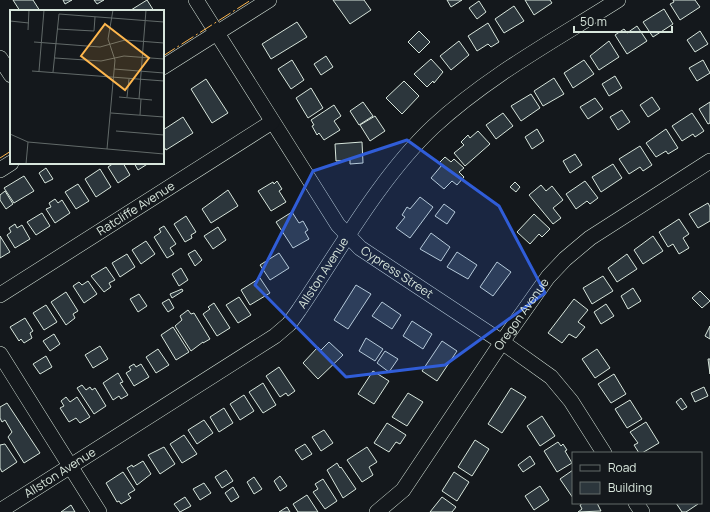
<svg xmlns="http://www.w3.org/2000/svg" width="710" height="512" viewBox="0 0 710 512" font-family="Manrope,sans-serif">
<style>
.building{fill:#2c363c;stroke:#d8e6dc}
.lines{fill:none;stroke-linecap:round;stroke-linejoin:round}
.minor-casing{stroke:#d8e6dc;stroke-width:16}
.minor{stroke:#14181c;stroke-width:15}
.power{stroke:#ffb74d;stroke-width:1;stroke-dasharray:14 3 2 3;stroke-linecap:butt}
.marked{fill:#305dd8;fill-opacity:0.2;stroke:#305dd8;stroke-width:3;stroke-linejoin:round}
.labels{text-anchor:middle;stroke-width:3;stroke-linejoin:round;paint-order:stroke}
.street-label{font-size:12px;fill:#d8e6dc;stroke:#14181c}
.inset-road{fill:none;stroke:#626a69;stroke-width:1}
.view{fill:#ffb74d;fill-opacity:0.15;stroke:#ffb74d;stroke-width:2}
.inset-edge{fill:none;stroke:#d8e6dc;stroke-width:2}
</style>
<rect width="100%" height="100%" fill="#14181c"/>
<!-- building -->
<path class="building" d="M13 0H33L40 11H20Z
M63 0H72L65 4Z
M94 0H104L97 4Z
M147 0 154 11H132L131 10Z
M333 0H364L371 10 350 24Z
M447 0H462L451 7Z
M525 0H550L552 3 534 15Z
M673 0H695L700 7 680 20 670 4 674 2Z
M479 1 486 12 477 19 469 8Z
M514 6 524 21 504 33 495 19Z
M664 9 673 24 653 37 643 22Z
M297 22 307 37 271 59 262 44Z
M488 23 499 42 491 47 488 44 477 51 468 36Z
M637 26 647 41 627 54 615 35 624 29 627 33Z
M419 31 430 42 419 53 408 42Z
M700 31 708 44 695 52 687 40Z
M459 41 469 55 451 70 440 56Z
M609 41 619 57 599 70 590 56Z
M326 56 333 67 321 75 314 64Z
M431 59 443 72 434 83 433 81 427 87 414 74Z
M292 60 304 80 291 89 278 69Z
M584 60 594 74 573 88 564 73Z
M703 60 710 73 697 81 689 68Z
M615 76 622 88 609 96 602 84Z
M554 78 564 94 543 106 534 91Z
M206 79 228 113 212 123 191 89Z
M404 81 419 96 402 114 386 98Z
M311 88 323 108 308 118 296 98Z
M531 94 540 108 521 121 511 106Z
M652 97 660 109 648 117 640 105Z
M595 98 603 109 588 119 580 107Z
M363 102 373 116 359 125 350 111Z
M710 102V123L708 124 699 109Z
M334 105 341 116 334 121 340 130 324 140 319 133 317 135 312 126 314 125 311 120Z
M622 110 630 122 618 130 610 117Z
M503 113 513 126 496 139 486 125Z
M692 113 704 131 695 137 693 134 682 141 672 126Z
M375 116 385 131 370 141 360 125Z
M183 117 193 133 166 150 163 145V130Z
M537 129 544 141 532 149 525 137Z
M666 129 678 148 668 154 666 151 656 157 646 143Z
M478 131 490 144 465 166 454 153 464 145 461 142 468 135 470 138Z
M362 142 363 163 350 164V160L336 161 335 144Z
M640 146 652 165 643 171 640 167 629 174 619 159Z
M575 154 582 165 570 173 563 161Z
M445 157 451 162 454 159 464 168 459 172 464 177 457 185 452 181 444 189 431 178 442 165 439 163Z
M123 163 130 175 118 183 108 167 114 163Z
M134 163H149L138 170Z
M613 164 622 178 601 192 592 177Z
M46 168 53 179 45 183 39 173Z
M100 169 111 187 96 197 85 179Z
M24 176 34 191 14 203 4 188Z
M277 181 282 189 279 191 286 202 271 211 258 191 273 182 274 184Z
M585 181 598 198 590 204 587 201 576 209 566 194Z
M515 182 520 187 516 192 510 187Z
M78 184 89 201 76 209 65 192Z
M541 185 546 191 552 186 563 200 553 208 561 218 553 224 529 195Z
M228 190 238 206 211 223 202 209Z
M5 191 13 204 6 209 0 200V195Z
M420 197 433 207 410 238 396 228 405 217 402 215 407 207 410 209Z
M55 199 58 203 62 200 70 213 55 223 46 209 51 207 49 203Z
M708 203 710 207V221L698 228 689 214Z
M444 204 455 212 447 224 435 216Z
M292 212 299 223 303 221 308 230 305 232 309 239 293 248 276 222Z
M42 213 50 226 36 235 27 222Z
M534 214 550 229 542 237 539 234 530 244 517 232Z
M186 216 196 232 191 235 192 238 185 242 174 224Z
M679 219 689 234 683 238 689 248 679 254 673 244 668 247 659 232Z
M15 224 17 228 22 225 30 239 15 248 7 235 11 232 9 228Z
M164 226 176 244 170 248 174 254 167 258 154 237 161 232 159 229Z
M218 227 226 240 213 249 204 236Z
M431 233 450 247 441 261 420 249Z
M0 236 10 252 0 258Z
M653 236 663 251 643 264 634 250Z
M146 241 155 254 141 264 132 250Z
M195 250 202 260 195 266 188 254Z
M457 252 477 265 468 279 447 267Z
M279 253 289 268 270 280 260 265Z
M127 254 135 267 120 277 112 263Z
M627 254 637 269 617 282 608 268Z
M497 262 511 272 493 296 480 287Z
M106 267 115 280 109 283 111 287 104 292 91 276Z
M181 268 188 280 179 286 172 274Z
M603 276 613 291 592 304 583 288Z
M260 278 270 293 250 305 241 290Z
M88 281 97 294 84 303 73 286 79 282 82 285Z
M356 285 371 294 348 329 334 320Z
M633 288 641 301 628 309 621 296Z
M182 289 183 291 172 298 170 294Z
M700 291 710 301 702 308 692 298Z
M66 292 78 311 73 314 75 318 66 325 51 302Z
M139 294 147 306 138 312 130 299Z
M239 297 251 315 238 323 226 305Z
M169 299 174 308 168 312 162 303Z
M574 299 588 310 578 322 585 327 576 338 569 334 562 343 548 333Z
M382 302 401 315 392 329 372 316Z
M214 303 230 328 217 336 203 314 210 309 208 307Z
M606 304 614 316 601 324 594 312Z
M46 305 57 322 44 330 33 313Z
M188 310 191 314 194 313 210 339 203 343V342L191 351 175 326 182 320 180 316Z
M25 318 33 331 30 333 32 338 24 343 21 339 19 341 10 327Z
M412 321 432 334 423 349 403 336Z
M710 326V339L705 336Z
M173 327 189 352 176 360 161 335Z
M54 334 60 344 50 351 43 341Z
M366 338 383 349 375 361 359 351Z
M442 341 457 351 437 381 422 371Z
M329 342 343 355 318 379 303 363 318 347 321 350Z
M100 346 108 359 93 368 85 355Z
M158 349 169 365 156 373 146 357Z
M597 349 610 368 595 378 582 359Z
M385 351 398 359 389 372 377 363Z
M46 356 52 367 40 374 33 364Z
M708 359H710V374Z
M134 364 136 367 141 364 149 377 134 386 126 373 131 370 129 367Z
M279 367 295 391 288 396 286 393 280 397 266 376Z
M373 371 389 381 374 404 358 394Z
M118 373 123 382 120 383 128 395 121 399 119 396 113 400 103 383Z
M614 374 626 394 611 403 598 384Z
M263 383 276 405 263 413 249 392Z
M82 385 86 390 90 387 92 390 95 388 106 406 94 414 77 388Z
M704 387 708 396 695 402 691 393Z
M511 388 526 397 502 433 488 424Z
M408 393 423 402 407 426 392 417Z
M244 395 254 411 240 420 230 404Z
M66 397 70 402 77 397 90 417 80 423 76 418 69 422 60 408 64 406 61 401Z
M681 398 687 407 682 410 676 402Z
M630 400 642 419 627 428 615 409Z
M7 403 40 453 24 463 8 437 12 432 5 420 2 422 0 418V407Z
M224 408 233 423 219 432 210 417Z
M542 416 555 436 540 446 527 426Z
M204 420 213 433 197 444 188 430Z
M646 422 659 443 642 453H639L634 445 638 443 630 432Z
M387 423 406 435 400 444 396 442 389 452 374 443Z
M324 430 333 443 321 451 312 437Z
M184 435 197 454 182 463 170 444Z
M475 440 489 449 472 476 458 467Z
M558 442 561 446 563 444 567 450 565 451 572 463 557 472 544 451Z
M5 444 17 462 2 472 0 468V445Z
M305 444 312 454 302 460 295 450Z
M164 447 175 464 160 474 148 455Z
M367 447 377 462 369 467 373 475 362 482 347 460Z
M530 456 535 464 523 472 518 465Z
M143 461 151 474 137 485 127 468 132 465 133 467Z
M337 463 340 468 341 467 356 489 343 498 327 470Z
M226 470 233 481 222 488 215 477Z
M573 470V498L560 479Z
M123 472 135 490 128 494 131 498 121 504 119 501 117 502 106 483Z
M454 472 469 482 457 501 442 491Z
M280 476 287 486 280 491 274 481Z
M254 477 262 489 254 494 247 482Z
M323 479 337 501 325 509 313 492 318 489 315 484Z
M204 483 211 493 200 500 193 489Z
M540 486 549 500 534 510 525 496Z
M233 487 239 497 231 502 225 493Z
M307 495 318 512H298L293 504Z
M185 497 191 506 180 512 174 504Z
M442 497 456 507 452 512H430Z
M583 503H597L601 511 578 512 582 509 580 505Z
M676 503H697L698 504 686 512H682Z
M71 505 75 512H61Z
M287 507 290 512H279Z"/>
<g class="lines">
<defs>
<g id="minor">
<path id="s1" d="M196 0 338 225 360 248 502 342 551 377 571 401 604 453"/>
<path d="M0 58 11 75"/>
<path d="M163 67 269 0"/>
<path d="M0 170 11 163"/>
<path id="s2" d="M0 295 272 122"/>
<path d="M0 354 99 512"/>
<path d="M636 503 642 512"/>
<path id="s3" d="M0 511 275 336 289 324 299 310C339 251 381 176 433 127 488 76 555 40 618 0"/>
<path id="s4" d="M377 512 403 490 502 342 548 277 565 259 590 238 710 161"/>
</g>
</defs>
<!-- minor casing -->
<use href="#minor" class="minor-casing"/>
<!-- minor -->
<use href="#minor" class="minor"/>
<!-- power -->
<path class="power" d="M163 56 251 0
M0 158 11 151"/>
</g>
<!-- marked area -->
<path class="marked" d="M407 140 499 206 545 293 445 365 346 377 255 285 313 171Z"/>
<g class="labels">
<!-- street labels -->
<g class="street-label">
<text dy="4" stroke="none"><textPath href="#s2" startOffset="161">Ratcliffe Avenue</textPath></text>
<text dy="4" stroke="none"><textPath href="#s1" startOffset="342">Cypress Street</textPath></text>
<text dy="4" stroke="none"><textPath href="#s3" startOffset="406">Allston Avenue</textPath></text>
<text dy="4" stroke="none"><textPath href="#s4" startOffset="246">Oregon Avenue</textPath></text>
<text dy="4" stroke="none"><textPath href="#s3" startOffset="71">Allston Avenue</textPath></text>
</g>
</g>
<!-- overview -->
<g transform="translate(10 10)">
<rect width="154" height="154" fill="#14181c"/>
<path class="inset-road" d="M0 11 19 13M47 19 84 21 85 7M18 20 19 0M24 32 90 37 115 30 154 33M45 48 91 51 114 46 154 49M104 59 154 63M22 61 154 71M29 61 34 0M43 62 49 4 154 12M109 87 142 90M117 87 119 69M129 89 136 0M101 103 154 107M130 105 131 89M106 121 154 125M0 124 18 132 154 144M97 139 105 50 98 29 103 0M16 154 18 132"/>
<path class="view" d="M95 14 139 48 115 80 71 46Z"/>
<rect width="154" height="154" class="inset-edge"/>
</g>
<!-- legend -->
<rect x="572" y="452" width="130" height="52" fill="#14181c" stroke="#626a69"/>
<rect x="580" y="465" width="20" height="6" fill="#14181c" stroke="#626a69"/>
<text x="608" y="472" font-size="12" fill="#d8e6dc">Road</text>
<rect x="580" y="482" width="20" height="12" fill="#2c363c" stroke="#626a69"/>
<text x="608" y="492" font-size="12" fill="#d8e6dc">Building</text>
<!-- scale -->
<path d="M574 26v6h98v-6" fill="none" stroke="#d8e6dc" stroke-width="2"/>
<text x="580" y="26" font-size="12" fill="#d8e6dc" stroke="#14181c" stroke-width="3" paint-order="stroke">50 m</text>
</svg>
